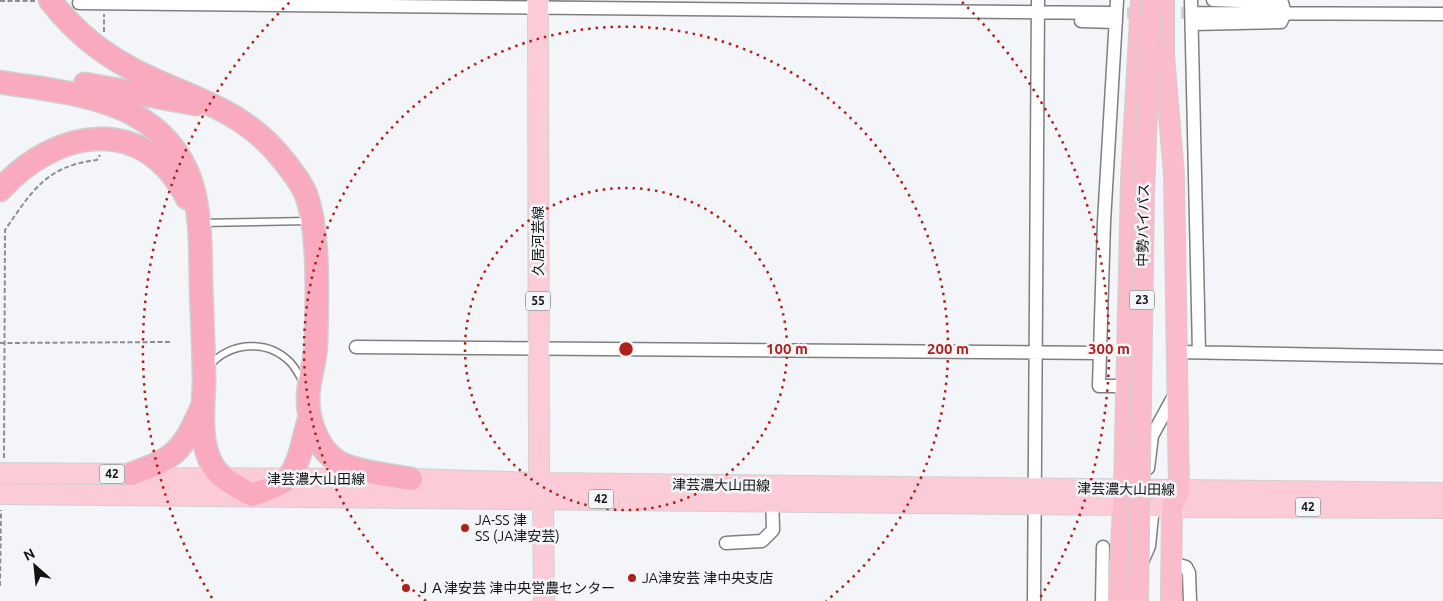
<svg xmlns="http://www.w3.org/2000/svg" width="1443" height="601" viewBox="0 0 1443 601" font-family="Ubuntu,'Noto Sans JP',sans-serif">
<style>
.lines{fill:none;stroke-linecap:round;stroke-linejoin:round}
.minor-tunnel{stroke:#d2d3d6;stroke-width:12;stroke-dasharray:12 6;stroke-linecap:butt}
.service-casing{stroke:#7e7f81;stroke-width:9}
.minor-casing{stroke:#7e7f81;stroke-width:15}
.primary-casing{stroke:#d0d0d0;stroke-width:22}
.trunk-casing{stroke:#d0d0d0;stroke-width:22}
.motorway-casing{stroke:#d0d0d0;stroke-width:25}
.path{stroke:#8d8e90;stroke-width:2;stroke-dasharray:5 2.5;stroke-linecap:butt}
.service{stroke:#fff;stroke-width:6}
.minor{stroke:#fff;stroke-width:12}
.primary{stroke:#fbccd8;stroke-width:20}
.trunk{stroke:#fabbcb;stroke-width:20}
.motorway{stroke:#f9aabe;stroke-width:22}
.trunk-bridge-casing{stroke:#d0d0d0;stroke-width:22;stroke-linecap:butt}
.trunk-bridge{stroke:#fabbcb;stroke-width:20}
.ring{fill:none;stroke:#b0201b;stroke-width:2.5;stroke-dasharray:2.5 5}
.poi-dot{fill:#b0201b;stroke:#f4f5f8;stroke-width:2}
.labels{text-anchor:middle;stroke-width:5;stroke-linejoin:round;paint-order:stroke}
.shield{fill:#f4f5f8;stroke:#565758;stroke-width:1}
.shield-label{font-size:12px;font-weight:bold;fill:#131314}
.street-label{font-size:14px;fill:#131314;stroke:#f4f5f8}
.poi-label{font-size:14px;fill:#131314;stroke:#f4f5f8;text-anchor:start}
.centre{fill:#b0201b;stroke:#f4f5f8;stroke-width:2.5}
.ring-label{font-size:15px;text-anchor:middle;font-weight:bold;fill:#b0201b;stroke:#f4f5f8;stroke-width:5;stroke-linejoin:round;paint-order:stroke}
</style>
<rect width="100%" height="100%" fill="#f4f5f8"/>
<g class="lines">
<!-- minor-tunnel -->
<path class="minor-tunnel" d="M1109 13H1196"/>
<defs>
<path id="service" d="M201 223 309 221
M210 365C231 342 267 339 290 362 295 367 299 375 303 382"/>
<path id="minor" d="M1117 0 1104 222 1099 386H1126
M1191 0 1199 352
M79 3 1109 13
M1196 13 1443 14
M1081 21 1116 22
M1192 24 1281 22 1285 13 1282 3 1213 0
M356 347 1100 353
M1177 352 1443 357
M1148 468 1152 436 1176 392
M726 543 762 541 773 530 772 495
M1142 562 1149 546 1153 506 1156 500
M1172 563 1186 567 1189 573 1190 601
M1034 601 1038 0
M1102 601 1103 547"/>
<path id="primary" d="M538 0 539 483 543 499 544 601
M0 473 131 474 159 478 411 479 539 483 1443 493
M0 494 1122 505 1172 507 1443 508"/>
<path id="trunk" d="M1164 0V55L1174 175 1179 491 1172 507 1171 601
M1118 601 1124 489 1131 181 1141 0"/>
<path id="motorway" d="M50 0C72 29 101 53 134 70 190 99 242 107 284 161 292 171 300 181 305 192 320 228 317 302 316 342 316 357 311 372 309 387 305 413 315 447 337 461 354 472 391 475 411 479
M0 82C42 89 91 93 129 112 203 150 200 214 201 286 202 318 204 351 204 384 203 409 199 444 213 466 221 480 239 487 252 495 262 491 280 486 287 479 301 464 303 436 310 417
M85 84 196 104
M0 190C56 128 144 113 187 198
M131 474C175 458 182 452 201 409"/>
</defs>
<!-- service casing -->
<use href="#service" class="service-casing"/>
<!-- minor casing -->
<use href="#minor" class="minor-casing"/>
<!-- primary casing -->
<use href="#primary" class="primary-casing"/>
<!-- trunk casing -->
<use href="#trunk" class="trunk-casing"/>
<!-- motorway casing -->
<use href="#motorway" class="motorway-casing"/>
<!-- path -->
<path class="path" d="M0 1H35
M104 32V14
M0 343 171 342
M4 458 5 230C32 191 46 166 97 160L100 155
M0 586 1 510"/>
<!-- service -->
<use href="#service" class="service"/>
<!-- minor -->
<use href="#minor" class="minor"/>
<!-- primary -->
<use href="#primary" class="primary"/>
<!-- trunk -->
<use href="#trunk" class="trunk"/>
<!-- motorway -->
<use href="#motorway" class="motorway"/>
<defs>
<path id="trunk-bridge" d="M1138 601 1144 196 1151 0"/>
</defs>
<!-- trunk-bridge casing -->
<use href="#trunk-bridge" class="trunk-bridge-casing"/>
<!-- trunk-bridge -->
<use href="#trunk-bridge" class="trunk-bridge"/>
</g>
<!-- distance rings -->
<g class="ring">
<circle cx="626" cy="349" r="161"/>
<path d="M426 601A322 322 0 1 1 826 601"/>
<path d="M212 598A483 483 0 0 1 290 2M962 2A483 483 0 0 1 1040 598"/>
</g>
<!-- markers -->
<g class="poi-dot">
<circle cx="465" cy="528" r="5"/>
<circle cx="632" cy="578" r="5"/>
<circle cx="406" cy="588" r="5"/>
</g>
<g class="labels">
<!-- shield labels -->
<g class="shield">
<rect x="1129.5" y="290.5" width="25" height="19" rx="4"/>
<rect x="525.5" y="291.5" width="25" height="19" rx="4"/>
<rect x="99.5" y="464.5" width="25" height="19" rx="4"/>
<rect x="588.5" y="489.5" width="25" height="19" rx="4"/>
<rect x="1295.5" y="497.5" width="25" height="19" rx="4"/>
</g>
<g class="shield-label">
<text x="1142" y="304">23</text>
<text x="538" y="305">55</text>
<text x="112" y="478">42</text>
<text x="601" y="503">42</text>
<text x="1308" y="511">42</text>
</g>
<!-- street labels -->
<g class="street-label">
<text transform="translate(1143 225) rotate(-89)" y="5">中勢バイパス</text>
<text transform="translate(538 241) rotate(-90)" y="5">久居河芸線</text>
<text x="316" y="484">津芸濃大山田線</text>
<text transform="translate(721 485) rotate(1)" y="5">津芸濃大山田線</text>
<text transform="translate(1126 489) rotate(1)" y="5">津芸濃大山田線</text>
</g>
<!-- poi labels -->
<g class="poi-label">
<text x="475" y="525">JA-SS 津<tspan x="475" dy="16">SS (JA津安芸)</tspan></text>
<text x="642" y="583">JA津安芸 津中央支店</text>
<text x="416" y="593">ＪＡ津安芸 津中央営農センター</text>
</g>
</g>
<circle cx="626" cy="349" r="8" class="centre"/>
<g class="ring-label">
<text x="787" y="354">100 m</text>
<text x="948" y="354">200 m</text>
<text x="1109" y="354">300 m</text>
</g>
<!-- north arrow -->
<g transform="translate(35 566) rotate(333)" stroke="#f4f5f8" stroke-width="4" paint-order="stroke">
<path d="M0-4L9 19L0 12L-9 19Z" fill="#131314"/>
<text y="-8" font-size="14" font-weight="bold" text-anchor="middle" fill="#131314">N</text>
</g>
</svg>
